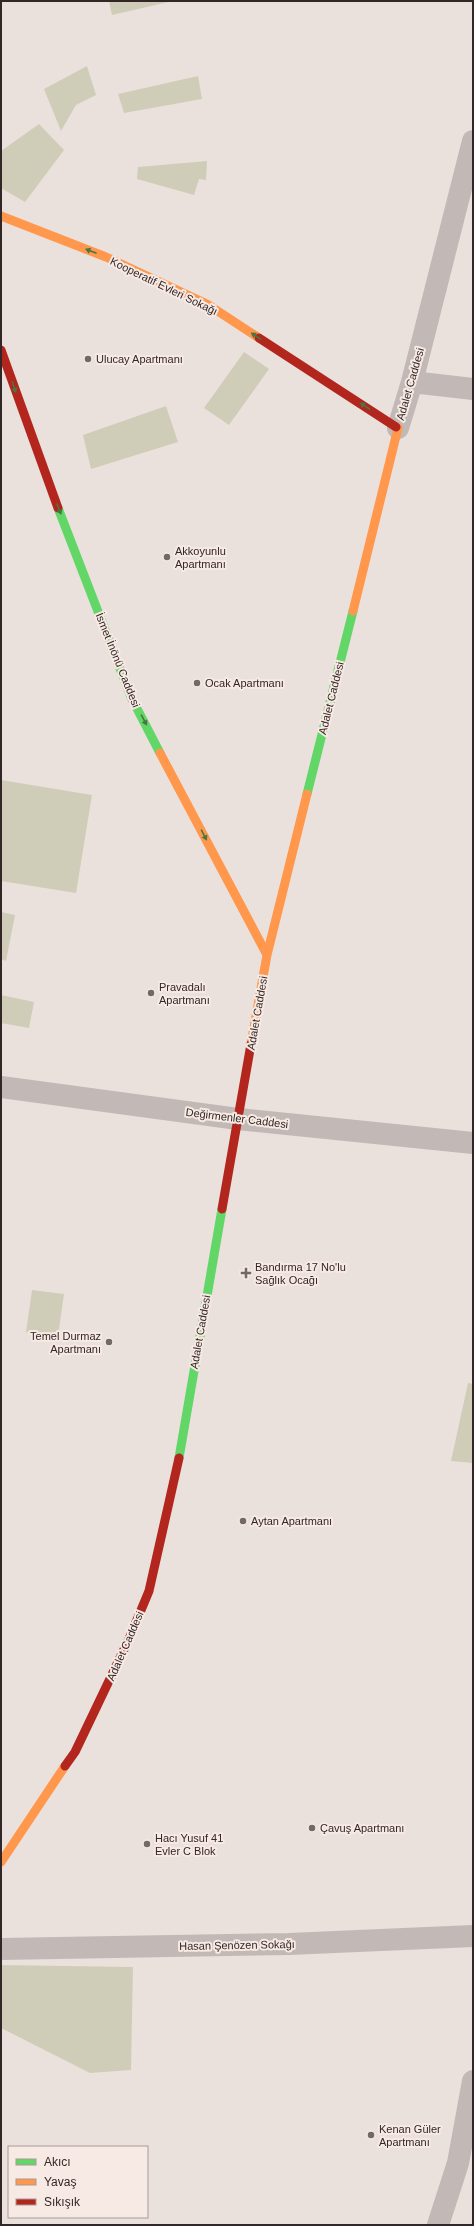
<svg xmlns="http://www.w3.org/2000/svg" width="474" height="2226" viewBox="0 0 474 2226" font-family="Arial,sans-serif">
<style>
.green{fill:#cfcdb8}
.lines{fill:none;stroke-linecap:round;stroke-linejoin:round}
.street{stroke:#c2b9b7;stroke-width:22}
.fast{stroke:#63d668;stroke-width:9}
.slow{stroke:#ff974d;stroke-width:9}
.jam{stroke:#b3261e;stroke-width:9}
.oneway{fill:#487644}
.poi-dot{fill:#726866;stroke:#f7e9e3;stroke-width:1.5}
.labels{text-anchor:middle;stroke-width:4;stroke-linejoin:round;paint-order:stroke}
.street-label{font-size:11px;fill:#322726;stroke:#f7e9e3}
.poi-label{font-size:11px;fill:#322726;stroke:#f7e9e3;text-anchor:start}
</style>
<rect width="100%" height="100%" fill="#eae1dd"/>
<!-- green -->
<path class="green" d="M109 1H173L112 15Z
M87 66 96 95 76 105 61 131 44 89Z
M198 76 202 99 124 113 118 94Z
M39 124 64 150 25 202 1 188V151Z
M207 161 206 180 199 179 194 195 137 179 138 167Z
M244 352 269 369 229 425 204 408Z
M166 406 178 442 91 469 83 435Z
M1 780 92 795 76 893 1 881Z
M1 912 15 915 6 961 1 959Z
M1 995 34 1002 29 1028 1 1023Z
M32 1290 64 1294 58 1336 26 1332Z
M468 1383 473 1384V1463L451 1461Z
M1 1965 133 1967 131 2070 90 2073 1 2028Z"/>
<g class="lines">
<!-- street -->
<path class="street" d="M412 382 473 389
M398 428 412 382 473 141
M1 1087 238 1119 473 1143
M1 1949 289 1944 473 1936
M438 2225 458 2163 473 2081"/>
<!-- fast -->
<path class="fast" d="M58 508 131 697 160 753
M307 794 353 611
M179 1458 222 1209"/>
<!-- slow -->
<path class="slow" d="M1 216 106 257 207 304 259 338
M353 611 398 428 396 427
M160 753 267 955
M251 1044 267 955 307 794
M1 1862 65 1766"/>
<!-- jam -->
<path class="jam" d="M259 338 396 427
M1 350 58 508
M222 1209 251 1044
M65 1766 75 1752 129 1639 149 1591 179 1458"/>
</g>
<!-- one-way arrows -->
<defs><path id="oneway-solid" d="M-6-.8H1V-3.2L6.5 0L1 3.2V.8H-6Z"/></defs>
<g class="oneway">
<use href="#oneway-solid" transform="translate(91 251) rotate(-159)"/>
<use href="#oneway-solid" transform="translate(256 336) rotate(-147)"/>
<use href="#oneway-solid" transform="translate(14 387) rotate(71)"/>
<use href="#oneway-solid" transform="translate(365 406) rotate(-147)"/>
<use href="#oneway-solid" transform="translate(59 509) rotate(69)"/>
<use href="#oneway-solid" transform="translate(144 720) rotate(62)"/>
<use href="#oneway-solid" transform="translate(204 835) rotate(62)"/>
</g>
<!-- markers -->
<g class="poi-dot">
<circle cx="88" cy="359" r="4"/>
<circle cx="167" cy="557" r="4"/>
<circle cx="197" cy="683" r="4"/>
<circle cx="151" cy="993" r="4"/>
<path d="M244 1267h4v4h4v4h-4v4h-4v-4h-4v-4h4z"/>
<circle cx="109" cy="1342" r="4"/>
<circle cx="243" cy="1521" r="4"/>
<circle cx="312" cy="1828" r="4"/>
<circle cx="147" cy="1844" r="4"/>
<circle cx="371" cy="2135" r="4"/>
</g>
<g class="labels">
<!-- street labels -->
<g class="street-label">
<text transform="translate(164 286) rotate(26)" y="4">Kooperatif Evleri Sokağı</text>
<text transform="translate(410 384) rotate(-74)" y="4">Adalet Caddesi</text>
<text transform="translate(118 660) rotate(68)" y="4">İsmet İnönü Caddesi</text>
<text transform="translate(331 698) rotate(-76)" y="4">Adalet Caddesi</text>
<text transform="translate(257 1013) rotate(-80)" y="4">Adalet Caddesi</text>
<text transform="translate(237 1118) rotate(7)" y="4">Değirmenler Caddesi</text>
<text transform="translate(200 1332) rotate(-80)" y="4">Adalet Caddesi</text>
<text transform="translate(125 1646) rotate(-66)" y="4">Adalet Caddesi</text>
<text transform="translate(237 1945) rotate(-1)" y="4">Hasan Şenözen Sokağı</text>
</g>
<!-- poi labels -->
<g class="poi-label">
<text x="96" y="363">Ulucay Apartmanı</text>
<text x="175" y="555">Akkoyunlu<tspan x="175" dy="13">Apartmanı</tspan></text>
<text x="205" y="687">Ocak Apartmanı</text>
<text x="159" y="991">Pravadalı<tspan x="159" dy="13">Apartmanı</tspan></text>
<text x="255" y="1271">Bandırma 17 No'lu<tspan x="255" dy="13">Sağlık Ocağı</tspan></text>
<text x="101" y="1340" text-anchor="end">Temel Durmaz<tspan x="101" dy="13">Apartmanı</tspan></text>
<text x="251" y="1525">Aytan Apartmanı</text>
<text x="320" y="1832">Çavuş Apartmanı</text>
<text x="155" y="1842">Hacı Yusuf 41<tspan x="155" dy="13">Evler C Blok</tspan></text>
<text x="379" y="2133">Kenan Güler<tspan x="379" dy="13">Apartmanı</tspan></text>
</g>
</g>
<!-- border -->
<rect width="474" height="2226" fill="none" stroke="#322726" stroke-width="4"/>
<!-- legend -->
<rect x="8" y="2146" width="140" height="72" fill="#f7e9e3" stroke="#a89b97"/>
<rect x="16" y="2159" width="20" height="6" fill="#63d668" stroke="#a89b97"/>
<text x="44" y="2166" font-size="12" fill="#322726">Akıcı</text>
<rect x="16" y="2179" width="20" height="6" fill="#ff974d" stroke="#a89b97"/>
<text x="44" y="2186" font-size="12" fill="#322726">Yavaş</text>
<rect x="16" y="2199" width="20" height="6" fill="#b3261e" stroke="#a89b97"/>
<text x="44" y="2206" font-size="12" fill="#322726">Sıkışık</text>
</svg>
